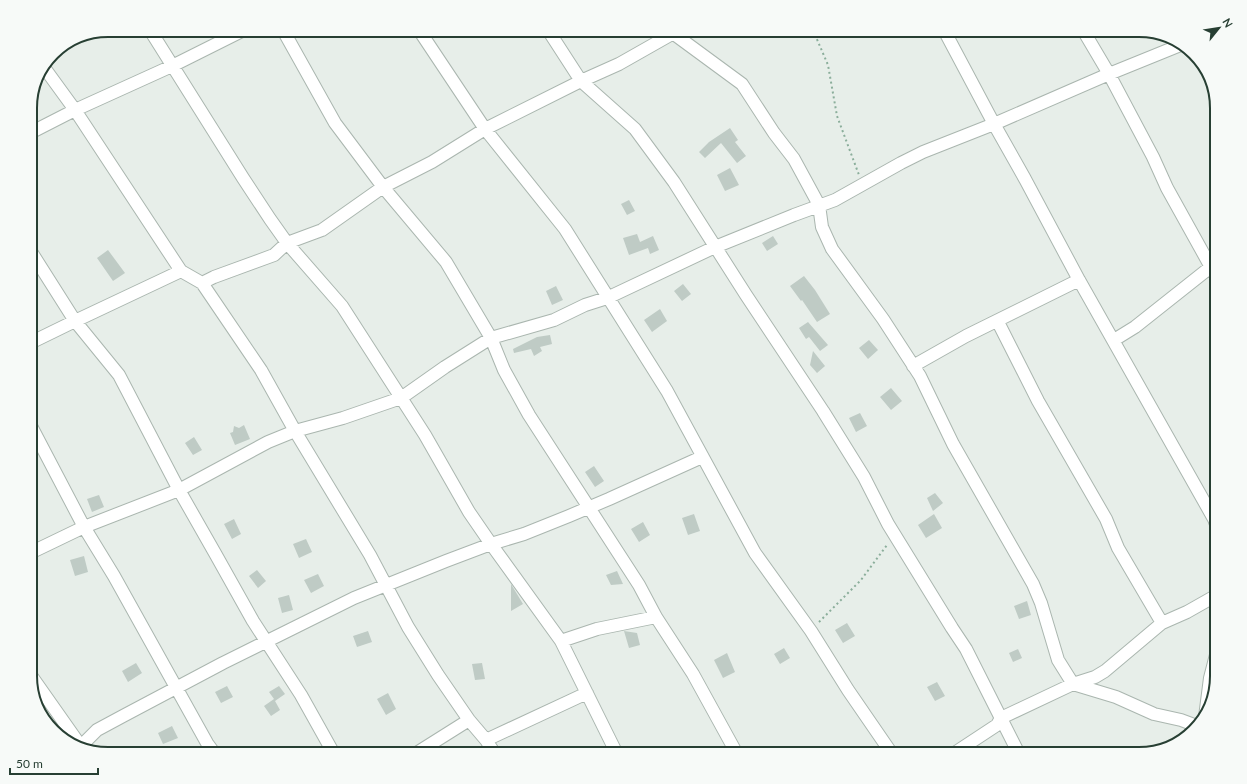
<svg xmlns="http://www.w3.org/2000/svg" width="1247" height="784" viewBox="0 0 1247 784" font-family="Lato,sans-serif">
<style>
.building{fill:#bfcbc5}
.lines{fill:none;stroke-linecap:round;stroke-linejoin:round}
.minor-casing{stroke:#aab6af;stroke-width:14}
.path{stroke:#8bae9b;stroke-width:2;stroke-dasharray:2 3;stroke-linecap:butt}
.minor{stroke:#fff;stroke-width:12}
.rim{fill:none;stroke:#273f33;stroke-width:2}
</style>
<rect width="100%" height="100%" fill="#e7eee9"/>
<!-- building -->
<path class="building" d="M730 128 738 140 735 142 746 156 737 163 721 143 705 158 699 152 709 142Z
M730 168 739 185 725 191 717 175Z
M629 200 635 211 627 215 621 204Z
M637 234 640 242 653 236 659 250 650 254 648 248 629 255 623 238Z
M773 236 778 244 767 251 762 243Z
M108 250 125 273 113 281 97 258Z
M804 276 815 290 830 314 817 322 802 300 801 301 790 286Z
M683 284 691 294 682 301 674 291Z
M556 286 563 300 552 305 546 291Z
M660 309 667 321 652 332 644 320Z
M808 322 828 345 820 351 809 337 806 339 799 328Z
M550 335 552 344 540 347 542 351 534 356 531 349 514 353 513 349 537 337Z
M869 340 878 350 868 359 859 348Z
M813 351 825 366 817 373 810 365Z
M891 388 902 401 891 410 880 397Z
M860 413 867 426 856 432 849 418Z
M244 425 250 439 235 445 230 433 233 432 234 426 239 428Z
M194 437 202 450 193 455 185 443Z
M594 466 604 481 595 487 585 472Z
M935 493 943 503 933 511 927 498Z
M99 495 104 507 92 512 87 499Z
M694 514 700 531 688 535 682 518Z
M934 514 942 528 926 538 918 525Z
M234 519 241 534 232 539 224 524Z
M643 522 650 535 639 542 631 529Z
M306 539 312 552 299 558 293 544Z
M84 556 88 572 75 576 70 560Z
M257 570 266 581 258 588 249 576Z
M617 571 623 584 611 585 606 575Z
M318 574 324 586 311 593 304 580Z
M511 584 523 604 511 611Z
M289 595 293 610 282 613 278 598Z
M1027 601 1031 615 1019 619 1014 606Z
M847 623 855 636 843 643 835 630Z
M368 631 372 642 357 647 353 636Z
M624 631 637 633 640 645 629 648Z
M784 648 790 658 780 664 774 654Z
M1018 649 1022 658 1013 662 1009 653Z
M727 653 735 672 723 678 714 660Z
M136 663 142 673 128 682 122 671Z
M482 663 485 679 475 680 472 664Z
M937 682 945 696 935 701 927 687Z
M227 686 233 697 221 703 215 692Z
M279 686 285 694 275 701 280 710 271 716 264 706 274 699 269 692Z
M388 693 396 709 386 715 377 699Z
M172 726 178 738 163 744 158 733Z"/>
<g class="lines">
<defs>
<path id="minor" d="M150 30 243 178 270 219 287 243 342 306 425 435 469 512 491 544 561 641 617 754
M283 30 335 123 383 187 446 262 491 338 504 370 529 415 639 585 656 617 693 674 737 754
M419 30 485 129 565 229 667 391 755 553 811 631 848 690 892 754
M548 30 581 81 635 129 674 182 746 295 823 411 864 477 888 524 952 628 966 649 1019 754
M671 30 674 34 742 84 774 133 794 159 819 205 822 227 832 249 883 319 920 376 953 444 1033 584 1041 603 1058 660 1073 684 1116 697 1154 714 1181 720 1197 726
M944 30 994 124 1025 179 1079 280 1214 519 1217 527
M1083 30 1109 74 1153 157 1167 188 1217 278
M43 66 75 110 181 271 202 283 261 370 295 431 370 555 408 627 438 675 469 720 486 740 495 754
M30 133 75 110 172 66 244 30
M30 250 75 321 119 375 179 490 216 555 253 621 301 695 334 754
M202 283 214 277 274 255 287 243 322 230 383 187 432 162 485 129 581 81 619 64 679 30
M998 322 1038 401 1106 519 1118 548 1162 623
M1114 340 1135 327 1217 262
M30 343 75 321 181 271
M913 366 966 336 1079 280
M30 424 84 527 114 576 207 743 215 754
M30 553 84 527 179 490 268 442 295 431 343 418 401 398 445 367 491 338 554 320 585 305 607 298 715 247 794 215 835 200 901 163 923 152 994 124 1109 74 1183 44
M561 641 597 629 656 617
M30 674 80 745
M1205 717 1210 678 1217 651
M486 740 587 693
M81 746 97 730 123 716 223 663 354 598 446 561 491 544 524 534 569 516 609 499 702 457
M415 754 469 720
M953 754 997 725 1001 718 1073 684 1095 677 1105 671 1162 623 1187 612 1217 595"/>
</defs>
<!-- minor casing -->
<use href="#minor" class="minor-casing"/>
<!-- path -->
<path class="path" d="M813 30 828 65 837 116 859 175
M819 622 861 580 887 545"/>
<!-- minor -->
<use href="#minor" class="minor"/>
</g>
<!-- crop -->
<path d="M0 0H1247V784H0ZM108 37H1139A71 71 0 0 1 1210 108V676A71 71 0 0 1 1139 747H108A71 71 0 0 1 37 676V108A71 71 0 0 1 108 37Z" fill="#f7faf8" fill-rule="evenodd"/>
<path class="rim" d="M108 37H1139A71 71 0 0 1 1210 108V676A71 71 0 0 1 1139 747H108A71 71 0 0 1 37 676V108A71 71 0 0 1 108 37Z"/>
<!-- north arrow -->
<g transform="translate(1219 28) rotate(60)" stroke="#f7faf8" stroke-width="3" paint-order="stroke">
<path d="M0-3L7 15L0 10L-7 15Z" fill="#273f33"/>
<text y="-6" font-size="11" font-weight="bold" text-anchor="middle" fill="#273f33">N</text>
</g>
<!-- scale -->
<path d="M10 768v6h88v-6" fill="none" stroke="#273f33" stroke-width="2"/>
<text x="16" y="768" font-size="12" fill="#273f33" stroke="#f7faf8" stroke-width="3" paint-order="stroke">50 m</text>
</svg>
